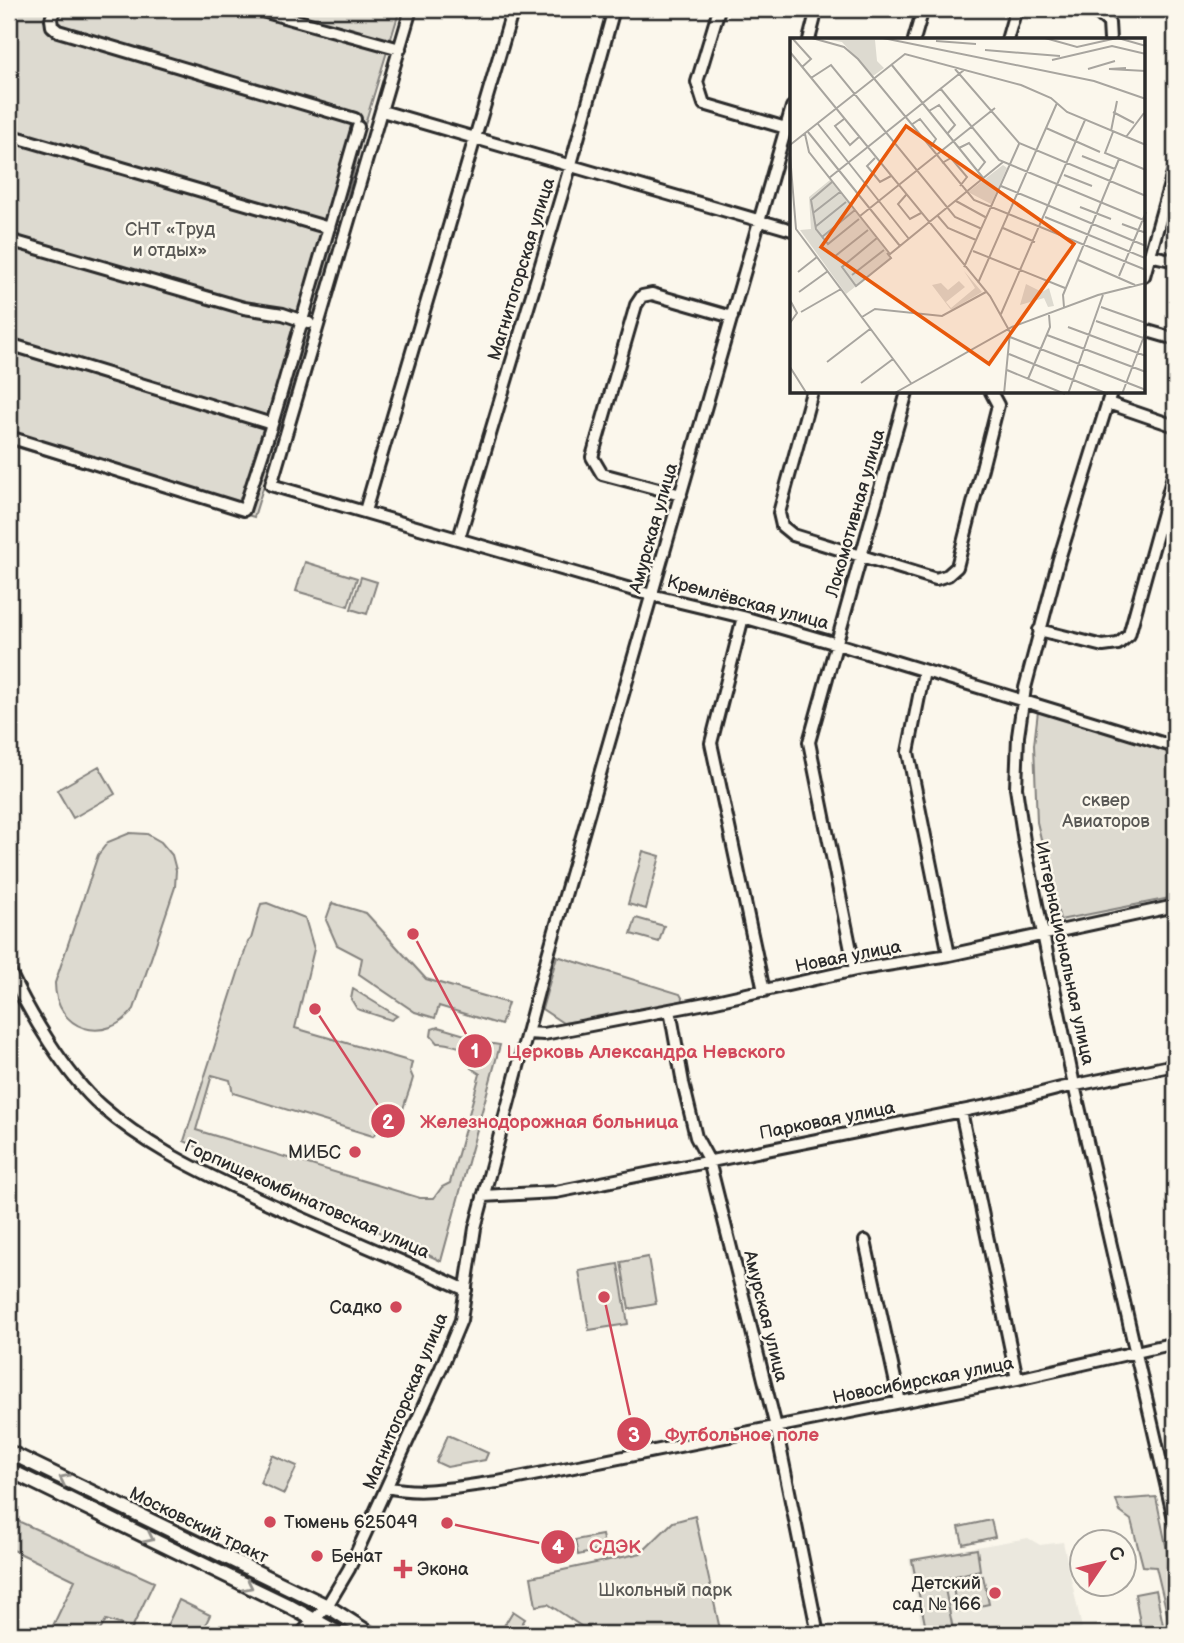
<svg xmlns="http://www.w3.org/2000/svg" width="1184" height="1643" viewBox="0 0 1184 1643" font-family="'Balsamiq Sans',sans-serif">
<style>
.built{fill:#ebe8de}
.green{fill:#dddad0;stroke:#84827e;stroke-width:2}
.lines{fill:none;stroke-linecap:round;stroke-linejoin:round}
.minor-casing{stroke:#2b2b2b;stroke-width:16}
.major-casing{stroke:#2b2b2b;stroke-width:18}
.minor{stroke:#fbf7ec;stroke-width:10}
.major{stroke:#fbf7ec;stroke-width:12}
.oneway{stroke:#93918c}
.poi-dot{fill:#d1495b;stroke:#fbf7ec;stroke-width:2.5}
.labels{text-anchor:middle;stroke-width:5;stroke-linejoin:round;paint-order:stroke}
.park-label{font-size:18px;fill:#585754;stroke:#fbf7ec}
.street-label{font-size:18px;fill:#2b2b2b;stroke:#fbf7ec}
.poi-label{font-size:18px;fill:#2b2b2b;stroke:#fbf7ec;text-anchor:end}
.inset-road{fill:none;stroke:#a8a59f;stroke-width:2}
.view{fill:#e8590c;fill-opacity:0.15;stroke:#e8590c;stroke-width:3.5}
.inset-edge{fill:none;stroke:#2b2b2b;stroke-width:3.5}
.leader{fill:none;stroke:#d1495b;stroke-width:2.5}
.callout-dot{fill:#d1495b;stroke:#fbf7ec;stroke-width:2.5}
.mark-label{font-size:21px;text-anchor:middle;font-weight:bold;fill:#fff}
.callout-label{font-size:19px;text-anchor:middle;font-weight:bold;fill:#d1495b;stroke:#fbf7ec;stroke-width:5;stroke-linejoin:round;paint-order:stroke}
</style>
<rect width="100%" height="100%" fill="#fbf7ec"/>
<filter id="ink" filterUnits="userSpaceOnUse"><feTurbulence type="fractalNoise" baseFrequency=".0143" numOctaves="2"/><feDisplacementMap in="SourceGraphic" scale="14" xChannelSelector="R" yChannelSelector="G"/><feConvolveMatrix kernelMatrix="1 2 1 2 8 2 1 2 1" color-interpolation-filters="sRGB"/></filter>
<g filter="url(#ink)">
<!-- built -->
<path class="built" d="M1028 1538 1040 1545 1063 1542 1082 1628 1059 1634H923L909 1559Z"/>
<!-- green -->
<path class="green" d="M9 9H400L364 127 331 267 254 517 9 445Z
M305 562 357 578 348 606 296 591Z
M361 577 377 582 367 614 351 609Z
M1038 711 1175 753V897L1060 920 1037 822 1034 745Z
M99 766 115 794 73 818 57 790Z
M130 833 147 834 161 842 172 855 176 870 175 887 134 1009C106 1046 55 1031 55 983L98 855 108 842Z
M643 851 660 856 646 909 628 904Z
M267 903 305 918 314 949 295 1028 412 1062 410 1071 413 1078C409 1094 398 1116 400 1132L382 1127 373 1136 233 1093 230 1080 212 1075 196 1130 420 1198H434L442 1187 450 1183 480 1074 471 1068 487 1043 500 1045 441 1261 184 1141 248 942 251 939 261 904Z
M332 903 366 913 426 979 508 1003 501 1025 439 1006 435 1018 415 1012 359 974 362 958 337 945 326 920Z
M636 918 664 926 659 942 631 934Z
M557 956 680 994 685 1003 563 1023 542 1009Z
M353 989 397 1016 391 1020 357 1009 351 999Z
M438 1027 472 1037 474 1042 469 1049C457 1048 449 1042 437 1043L431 1036 432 1029Z
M648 1257 656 1304 629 1309 621 1262Z
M618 1264 628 1324 589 1330 579 1271Z
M448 1435 488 1453 485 1460 447 1467 436 1462Z
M272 1455 297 1466 284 1494 260 1483Z
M1156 1497 1175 1589V1634H1140L1170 1626 1156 1567 1143 1566 1131 1520 1120 1512 1116 1500Z
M695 1516 721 1634H593L548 1604 536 1606 531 1577 641 1553 673 1522Z
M9 1517 154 1582 132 1628 106 1620 98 1634H49L75 1580 9 1548Z
M991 1520 995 1537 963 1544 959 1527Z
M602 1535 605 1549 578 1555 575 1540Z
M977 1549 980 1570 943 1579 954 1634H927L912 1560Z
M983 1576 989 1604 957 1611 952 1582Z
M1156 1590 1163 1625 1141 1629 1135 1594Z
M179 1600 210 1615 201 1634H169L164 1632Z
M513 1611 525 1619 515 1634H499Z"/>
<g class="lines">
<defs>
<path id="minor" d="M55 9 51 19 52 26 58 31 355 119
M255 9 400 49
M411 9 271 485 651 595 743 617 837 644 1175 747
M719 9 697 82 704 104 786 128
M1085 9 1099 14 1109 23 1110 40
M809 40 817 9
M914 40 923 9
M1007 40 1016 9
M382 111 792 230
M9 135 329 228
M9 240 244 308 283 314 309 323
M1149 255 1175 261
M1144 276 1175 166
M1144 330 1175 339
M9 344 272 424
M812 392 779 513 782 526 793 535 936 579 948 575 957 567 998 405 991 392
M1111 392 1059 559 1025 688 1018 736 1016 788 1024 841 1074 1085 1175 1523
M1108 403 1175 426
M9 437 244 510 272 424 358 127
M681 495 602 474 592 457 636 305 642 296 652 294 732 317
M365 511 513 9
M459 538 571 164 614 9
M743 617 711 743 764 991
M1039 630 1103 646 1118 644 1129 635 1175 469
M924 671 908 752 949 955
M9 970C29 1013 66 1075 101 1106 143 1143 191 1167 242 1191 315 1226 392 1256 466 1290
M855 970 809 742 907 392
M670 1010 683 1083 696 1137 709 1161 776 1427 818 1634
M527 1033 544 1034 711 1002 855 970 949 955 1175 906
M961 1111 1017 1379
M483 1196 556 1192 1002 1103 1061 1088 1175 1065
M865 1241 900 1402
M387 1487C423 1496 462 1486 498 1482L1017 1379 1175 1343
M301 1634 327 1606 349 1569 441 1368 461 1320 475 1228 547 958 792 107"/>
<path id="major" d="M9 1452 327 1606 371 1634
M9 1470 289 1606 340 1634"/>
</defs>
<!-- minor casing -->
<use href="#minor" class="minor-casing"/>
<!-- major casing -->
<use href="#major" class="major-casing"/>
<!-- minor -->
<use href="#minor" class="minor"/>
<!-- major -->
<use href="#major" class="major"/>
</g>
<!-- one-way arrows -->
<defs><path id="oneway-chevron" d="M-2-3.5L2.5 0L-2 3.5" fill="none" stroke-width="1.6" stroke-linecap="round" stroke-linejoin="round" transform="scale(1.75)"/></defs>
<g class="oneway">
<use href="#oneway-chevron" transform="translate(64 1479) rotate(-154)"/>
<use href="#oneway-chevron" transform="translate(149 1538) rotate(26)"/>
<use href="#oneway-chevron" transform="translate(248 1586) rotate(26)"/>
</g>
</g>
<!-- markers -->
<g class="poi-dot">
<circle cx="355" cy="1152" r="7"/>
<circle cx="396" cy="1307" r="7"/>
<circle cx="270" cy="1522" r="7"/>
<circle cx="317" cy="1556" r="7"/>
<path d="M399.5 1558.5h7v7h7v7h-7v7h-7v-7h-7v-7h7z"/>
<circle cx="995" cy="1593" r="7"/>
</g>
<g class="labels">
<!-- park labels -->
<g class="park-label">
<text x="170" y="235">СНТ «Труд<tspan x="170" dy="21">и отдых»</tspan></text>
<text x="1106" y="806">сквер<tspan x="1106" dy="21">Авиаторов</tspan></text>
<text x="665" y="1596">Школьный парк</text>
</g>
<!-- street labels -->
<g class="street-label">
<text transform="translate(521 269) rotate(-73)" y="6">Магнитогорская улица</text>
<text transform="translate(855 513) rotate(-74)" y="6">Локомотивная улица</text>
<text transform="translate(653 528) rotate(-74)" y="6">Амурская улица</text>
<text transform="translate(748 602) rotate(15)" y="6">Кремлёвская улица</text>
<text transform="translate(1065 953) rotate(78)" y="6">Интернациональная улица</text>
<text transform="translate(848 956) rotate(-11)" y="6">Новая улица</text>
<text transform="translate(827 1120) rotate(-11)" y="6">Парковая улица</text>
<text transform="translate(307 1199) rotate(24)" y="6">Горпищекомбинатовская улица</text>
<text transform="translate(766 1316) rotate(76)" y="6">Амурская улица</text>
<text transform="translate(923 1380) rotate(-11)" y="6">Новосибирская улица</text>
<text transform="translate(405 1401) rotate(-67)" y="6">Магнитогорская улица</text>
<text transform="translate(199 1525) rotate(26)" y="6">Московский тракт</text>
</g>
<!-- poi labels -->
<g class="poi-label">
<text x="341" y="1158">МИБС</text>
<text x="382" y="1313">Садко</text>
<text x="284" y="1528" text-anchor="start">Тюмень 625049</text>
<text x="331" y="1562" text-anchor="start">Бенат</text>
<text x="417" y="1575" text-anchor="start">Экона</text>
<text x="981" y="1589">Детский<tspan x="981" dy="21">сад № 166</tspan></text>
</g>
</g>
<!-- overview -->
<g transform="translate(790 38)">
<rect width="355" height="355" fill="#fbf7ec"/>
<path d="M28 0 85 2 87 23 94 30 83 38 52 4ZM213 127 217 130 201 166 178 154ZM40 142 102 220 56 256 10 192 21 191 19 159ZM174 233 192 254 161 272 142 247 151 245 158 252 169 243 175 249 156 264 161 270 185 250ZM236 246 252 254 259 250 264 268 258 269 254 260 230 267Z" fill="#dddad0"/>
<path class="inset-road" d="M2 0 21 21 12 29M22 0 54 9 68 21 184 162 356 232M93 0 304 43 356 61M255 0 287 9 327 0M328 0 356 8M146 3 186 6M195 12 270 18M0 14 200 258 220 294 214 356M262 22 322 8 356 16M101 26 194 141M336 30 319 31 356 33M165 31 229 105 356 158M298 31 325 23M21 40 41 27 165 179 192 191M150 50 209 122 356 183M139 73 149 67 165 87 157 96M323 74 344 85M54 81 45 88 60 107 69 99M28 86 119 201M121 87 130 81 146 101 140 110M256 90 310 114M321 93 327 63M18 94 110 208M323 94 315 115 356 132M15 96 19 114 100 216 213 124M336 99 354 75M0 107 115 16 231 47 261 60 277 74 356 107M169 110 179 105 195 124 188 133M0 117 6 191 121 345M292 118 325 131M85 120 77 128 90 144 101 138M152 125 161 120 177 139 170 148M274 137 302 148M39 140 174 32M42 144 21 162 26 191 38 206 69 181M211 148 356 208M116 157 108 166 120 181 131 175M166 163 197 180M290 169 321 181M23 175 50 154M147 177 158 190 186 202M70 178 205 70M255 179 355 220M332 186 356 195M25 189 56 164M213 190 245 204M32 199 65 172M87 200 52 229 66 248 101 220 97 215M183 213 275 250M44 219 78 192M288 222 345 247M174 229 229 106M8 234 27 219M62 237 94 212M329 238 356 174M188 245 267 65M9 254 38 233M0 262 7 275 0 285M274 269 273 257 329 121M311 269 356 285M11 274 51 251M211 276 295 82M72 279 85 271 152 278 196 254M306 283 356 301M278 289 356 318M257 297 356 334M220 299 356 352M219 316 318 356M37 324 80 291M0 329 17 356M217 332 275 356M238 341 260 289 259 277M71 345 103 321M103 356 222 289 308 257 356 245M278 356 313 257M332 356 356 293"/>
<path class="view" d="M116 88 284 206 199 326 31 209Z"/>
<rect width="355" height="355" class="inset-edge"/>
</g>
<!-- callouts -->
<path class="leader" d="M413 934L475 1051M315 1009L388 1121M604 1297L634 1434M447 1523L558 1547"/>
<g class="callout-dot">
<circle cx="413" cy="934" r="7"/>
<circle cx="315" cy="1009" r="7"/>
<circle cx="604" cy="1297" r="7"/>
<circle cx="447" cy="1523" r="7"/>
<circle cx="475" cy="1051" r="18"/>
<circle cx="388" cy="1121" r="18"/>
<circle cx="634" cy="1434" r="18"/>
<circle cx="558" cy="1547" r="18"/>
</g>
<g class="mark-label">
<text x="475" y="1058">1</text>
<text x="388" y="1129">2</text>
<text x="634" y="1442">3</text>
<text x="558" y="1554">4</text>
</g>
<g class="callout-label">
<text x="646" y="1058">Церковь Александра Невского</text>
<text x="549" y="1128">Железнодорожная больница</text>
<text x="742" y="1441">Футбольное поле</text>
<text x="615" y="1553">СДЭК</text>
</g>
<!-- margin -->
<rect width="1184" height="1643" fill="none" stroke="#fbf7ec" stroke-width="35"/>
<rect x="18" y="18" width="1149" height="1608" fill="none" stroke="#2b2b2b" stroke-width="2.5" filter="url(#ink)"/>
<!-- north arrow -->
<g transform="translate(1103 1563) rotate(55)"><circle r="33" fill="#fbf7ec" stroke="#a8a59f" stroke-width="2"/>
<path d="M0-5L12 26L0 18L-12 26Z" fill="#d1495b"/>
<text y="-10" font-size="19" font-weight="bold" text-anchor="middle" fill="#2b2b2b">С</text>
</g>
</svg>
